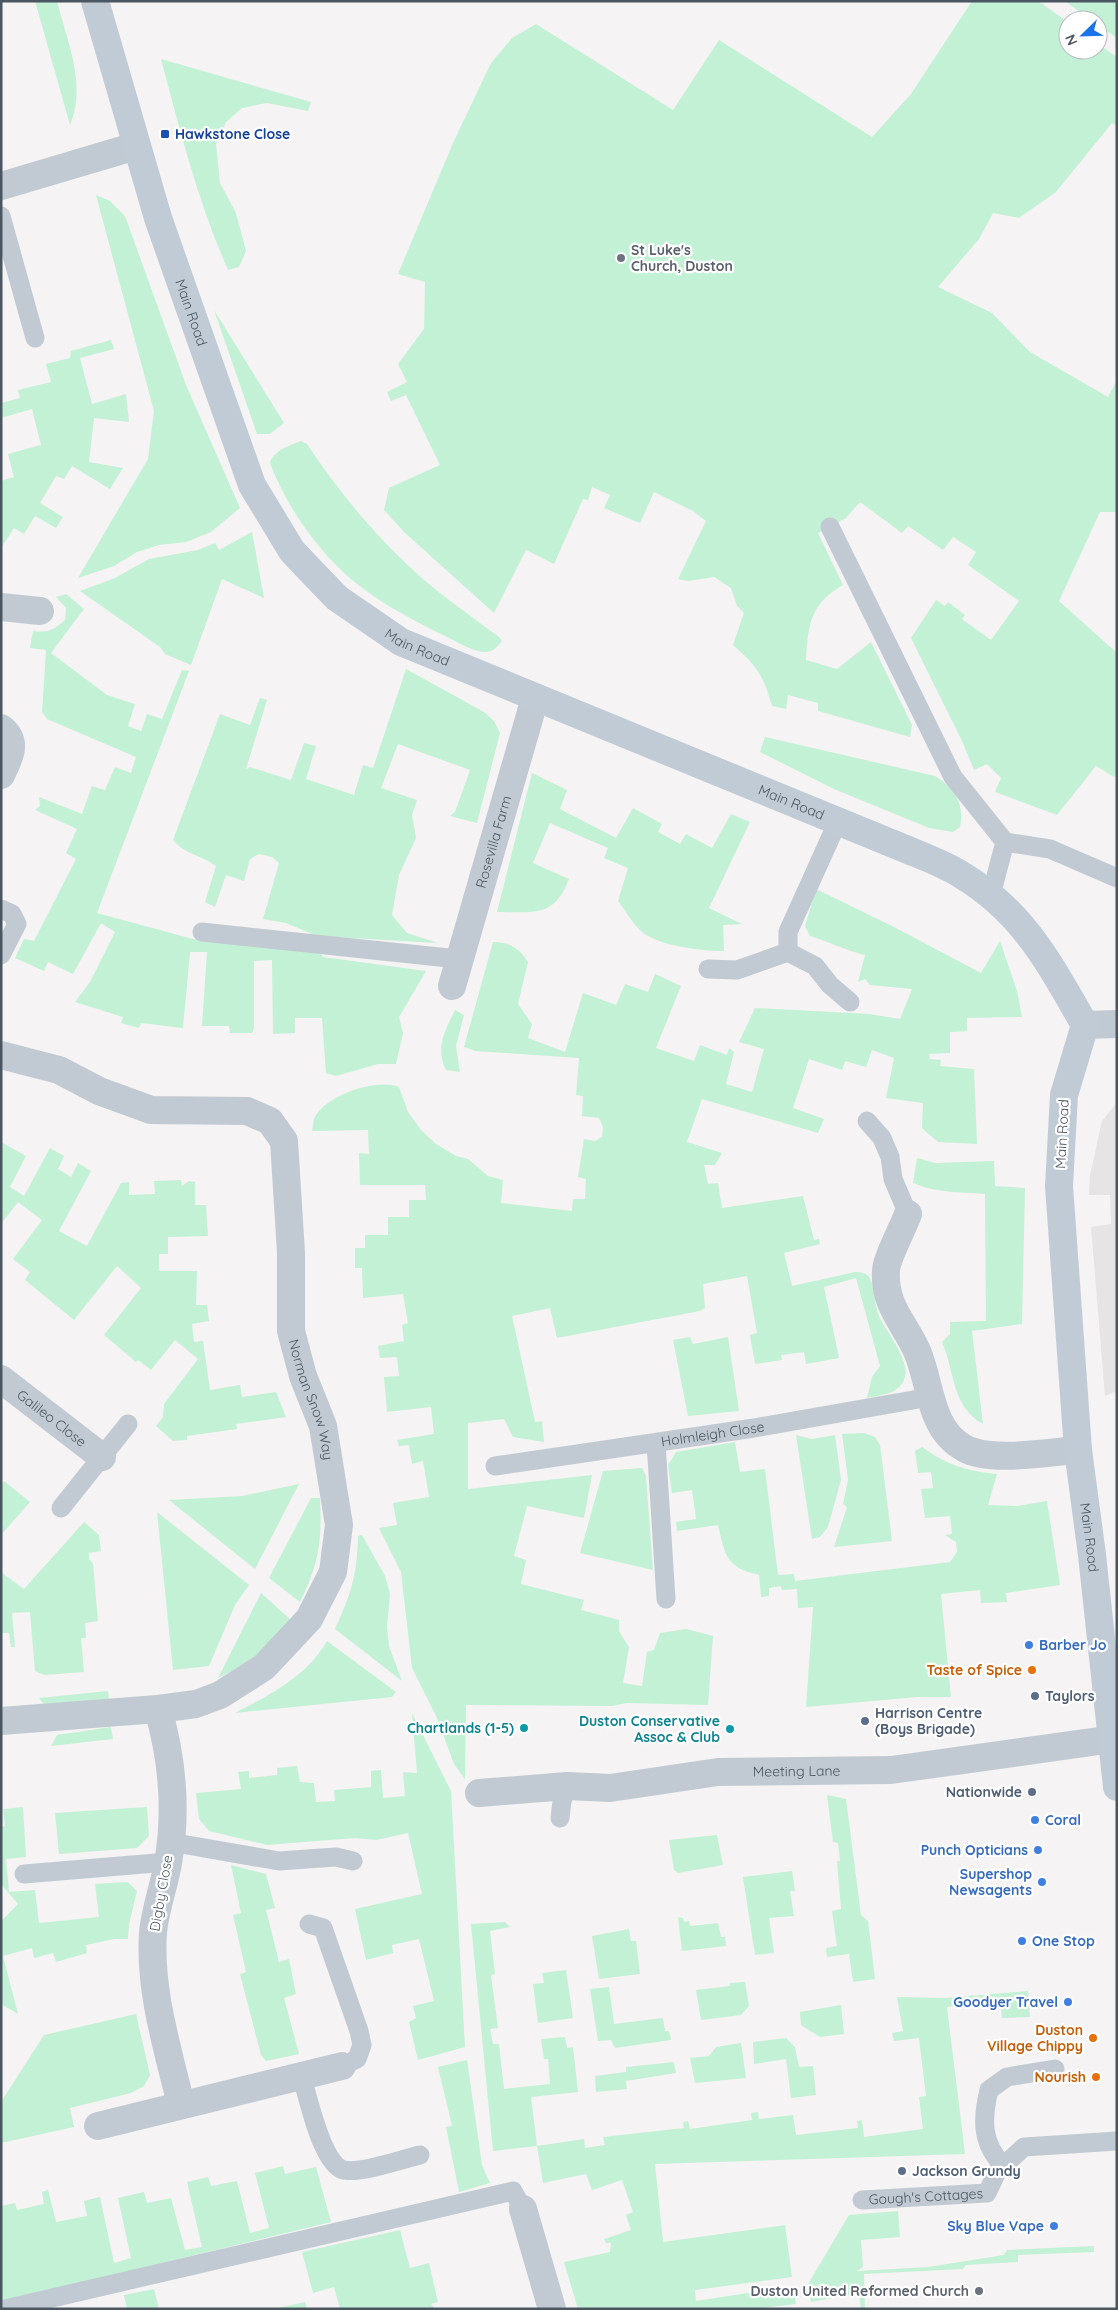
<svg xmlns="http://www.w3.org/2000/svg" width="1118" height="2310" viewBox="0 0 1118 2310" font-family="Quicksand,sans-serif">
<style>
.education{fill:#e6e4e5}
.green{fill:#c3f1d5}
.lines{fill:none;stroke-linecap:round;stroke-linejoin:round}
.lane{stroke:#c1cad2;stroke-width:19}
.street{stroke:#c1cad2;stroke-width:28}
.secondary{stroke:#c1cbd6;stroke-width:28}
.transit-dot{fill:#1a4fb4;stroke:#fff;stroke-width:2}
.worship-dot{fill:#6b7280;stroke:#fff;stroke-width:2}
.shop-dot{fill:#3f7fe0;stroke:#fff;stroke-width:2}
.food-dot{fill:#e8710a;stroke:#fff;stroke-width:2}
.service-dot{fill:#5c6f8a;stroke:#fff;stroke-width:2}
.culture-dot{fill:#0f9aa8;stroke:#fff;stroke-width:2}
.labels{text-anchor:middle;stroke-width:4.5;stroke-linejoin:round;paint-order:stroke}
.transit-label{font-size:14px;font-weight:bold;fill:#164399;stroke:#fff;text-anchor:start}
.worship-label{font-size:14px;font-weight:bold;fill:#5b616d;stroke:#fff;text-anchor:start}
.street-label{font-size:14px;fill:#4a5661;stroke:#fff}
.shop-label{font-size:14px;font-weight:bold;fill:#366cbe;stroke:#fff;text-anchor:end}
.food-label{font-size:14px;font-weight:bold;fill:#c56008;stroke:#fff;text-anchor:end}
.service-label{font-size:14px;font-weight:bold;fill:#4e5e75;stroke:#fff;text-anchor:start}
.culture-label{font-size:14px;font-weight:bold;fill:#0d838f;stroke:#fff;text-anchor:end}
</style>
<rect width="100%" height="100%" fill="#f5f3f3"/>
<!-- education -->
<path class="education" d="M1117 1102V1391L1105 1396 1091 1227 1111 1224 1110 1195H1089L1090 1175 1102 1121Z"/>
<!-- green -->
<path class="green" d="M35 1H57C67 41 87 85 70 125Z
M972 1H1038L1068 22V50H1098V44L1117 57V126L1112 123 1056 192 1019 218 993 213 979 239 938 287 992 313 1030 352 1108 397 1117 380V512H1100L1059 601 1117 653V773L1114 777 1096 766 1057 815 995 792 1001 778 987 764 974 770 963 743 911 638 936 600 945 606 948 602 965 615 962 619 991 640 1019 601 968 565 976 552 953 537 943 550 908 526 902 533 860 502 846 518 818 533 843 585C810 604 808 625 806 660L837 669 871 642 912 725 910 737 818 711V703L788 695 786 709 772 706C763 675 758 667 733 645L744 613 737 606 731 588 714 577 688 581 678 579 706 521 693 511 654 492 640 523 604 508 610 495 592 487 588 500 583 499 554 564 526 550 494 613 404 532 384 510 389 488 440 465 406 395 391 401 387 392 407 382 398 364 424 329 425 282 398 274 453 143 491 63 512 38 536 24 673 110 719 40 872 137 911 94Z
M1065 1H1117V38L1098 25V20H1091Z
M161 59 311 102 308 111 267 103 242 108 226 122 216 144 220 183 236 213 246 251 239 267 228 270C198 202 180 131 161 59Z
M96 195 110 201 125 216 186 385 240 508 211 532 186 542 159 545 137 552 114 566 78 578 148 459 154 411Z
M214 310 284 423 270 434H257Z
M111 340 114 349 80 358 92 404 126 394 129 422 94 418 89 462 123 468 110 489 72 466 64 479 56 476 40 503 63 517 56 528 35 516 24 534 14 528 1 548V481L14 477 8 454 41 445 32 409 1 418V403L20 398 18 390 51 382 46 364 70 358 71 351Z
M301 441 307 444C340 494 378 539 423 579 447 600 474 618 499 637L502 641C497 647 492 653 483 652 469 650 454 640 441 634 403 615 363 594 333 562 306 533 284 500 270 463 273 451 290 445 301 441Z
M252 532 264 598 222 579 191 665 165 654 160 647 80 591 115 578 149 559 198 550 215 543 219 550Z
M66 594 84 609 51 653 107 695 135 704 128 726 141 731 147 714 162 719 182 670 189 671 97 913 193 939 320 952 323 957 426 971 399 1017 403 1033 396 1064H378L336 1076 326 1073 322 1018H295V1033L273 1034 272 960 254 961V1027L252 1033H230L229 1026H202L207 952H190L183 1028 141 1023 139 1028 121 1023 123 1017 75 1002 90 982 115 932 101 923 73 974 48 962 44 971 15 958 24 939 34 941 76 859 66 853 77 829 35 810 40 806 39 797 82 814 92 786 105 790 115 767 131 773 136 757 47 719 42 712 46 650 30 648 33 631C48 633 54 630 65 620L66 608 56 597Z
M406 669 484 712 494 721 500 733 477 823 450 816 455 812 470 770 398 744 381 788 417 800 412 815 416 838 399 875 392 915 407 933 438 943 317 936 286 923 263 919 279 863 272 857 259 854 250 859 244 881 226 875 215 907 205 902 216 866C200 854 186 855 173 840L220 714 250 725 260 698 267 700 246 769 250 767 291 780 304 743 316 746 306 779 354 795 363 765 373 768Z
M765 737 935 776C954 788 965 803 960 827L953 832 929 828 834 789 760 752Z
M532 773 567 790 560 809 616 838 633 808 662 824 658 832 680 844 686 834 712 848 731 814 750 822 709 908 742 924 723 925 724 951C702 951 654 946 639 929 631 921 625 910 618 901L628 868 604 858 608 848 550 823 533 863 569 879C554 918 534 912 497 912Z
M816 889 892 926 981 973 1000 941 1017 991 1022 1017 967 1018V1031L950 1032V1053L929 1054 930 1059 941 1060 940 1066 974 1069 977 1144 938 1142 922 1128 923 1103 886 1098 894 1058 872 1050 866 1067 845 1061 842 1070 809 1059 793 1108 824 1119 818 1133 702 1099 687 1142 722 1153 715 1165H704L708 1184 718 1183 722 1208 803 1196 814 1240 819 1239 820 1244 784 1253 792 1286 855 1272C860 1272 865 1272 869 1277 875 1285 874 1306 880 1318 887 1332 910 1361 905 1377 900 1394 882 1395 867 1398L872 1377 880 1366 856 1278 824 1287 839 1358 806 1364 804 1352 781 1355 782 1360 755 1364 750 1335 757 1333 747 1276 703 1284 705 1308 700 1311 557 1338 550 1308 512 1316 535 1422 542 1421 544 1442 513 1437 504 1419 468 1423V1489L592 1475 584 1518 527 1506 514 1556 526 1560 521 1584 584 1600 581 1610 619 1620V1631L629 1647 623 1683 642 1686 647 1652 654 1650 660 1633 686 1629 713 1636 708 1705 627 1703 612 1706 466 1705 465 1779 454 1764 437 1718 412 1668 401 1572 379 1528 397 1525 393 1503 429 1497 423 1461 412 1464 409 1445 399 1446 397 1440 434 1434 431 1407 387 1412 384 1377 399 1376 397 1357 380 1358 378 1346 404 1341 402 1325 408 1323 403 1294 363 1298 362 1268H355V1248H365V1235H388V1217H409V1200H426L425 1185H360L359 1153 369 1154 368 1130 312 1131C313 1127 313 1122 314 1119 325 1095 376 1078 399 1087L408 1112 421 1130 436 1144 456 1156 468 1159 488 1176 503 1180 501 1203 572 1211 573 1199H585L586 1179 578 1177 584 1139 595 1141 602 1137 603 1127 599 1118 582 1116 583 1096 576 1095 579 1058 475 1051 464 1047 493 942C509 942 519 948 528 962L518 1004 532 1024 528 1038 565 1052 583 993 616 1005 625 984 648 992 655 974 681 986 656 1048 694 1061 700 1045 727 1055 729 1048 734 1052 726 1084 752 1092 764 1049 739 1042 755 1008 869 1014 900 1019 912 989 870 985 865 979 858 982 865 955C845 950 829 942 810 936L805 926Z
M455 1010 464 1015 456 1046 460 1072 446 1070C435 1047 445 1031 455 1010Z
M1 1142 26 1156 10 1187 24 1196 50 1148 64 1156 58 1169 71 1177 78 1163 91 1171 59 1231 87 1246 121 1183 129 1182V1195L155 1194 154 1181 181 1180 182 1186 189 1181 195 1182V1205H206L208 1236 168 1237V1254H159V1271H197L196 1305H207L209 1321 192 1324 194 1342 203 1341 210 1390 240 1385 242 1397 276 1392 286 1417 236 1424 237 1429 187 1436V1440L173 1441 156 1426 163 1417 164 1404 198 1359 175 1340 151 1370 138 1360 136 1362 104 1335 141 1288 117 1266 74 1320 25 1280 30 1272 13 1259 42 1220 18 1202 1 1224Z
M917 1158 935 1163 994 1161 995 1186 1025 1188 1022 1324 972 1331 983 1424C951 1406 955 1371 942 1342L950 1334V1322L986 1321 985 1194C960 1192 936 1193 913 1183Z
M690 1337 693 1344 728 1337 739 1411 688 1416 673 1340Z
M864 1433 875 1437 880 1445 892 1541 834 1547 847 1507 843 1504 848 1480 842 1434Z
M796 1435 812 1439 835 1435 841 1480 828 1527 820 1537 812 1539Z
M735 1442 740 1472 765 1469 778 1575 794 1574 795 1581 950 1562 957 1552 956 1542 945 1535 952 1534 950 1516 925 1518 921 1489 933 1488 931 1472 918 1473 915 1451 922 1447C947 1465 967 1471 997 1474L988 1505 1017 1506 1047 1501 1060 1585 1006 1593 1007 1602 981 1603 980 1590 941 1594 951 1697H917L806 1707 813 1607 798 1608 797 1589 782 1590 781 1586 769 1588V1596L761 1597 759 1575C726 1568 725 1555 718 1525L677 1531 676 1522 696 1519 692 1490 672 1493 668 1465 676 1452Z
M642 1468 646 1476 653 1570 580 1553 603 1471Z
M4 1481 30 1502 1 1535V1484Z
M299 1484 255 1569 169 1500 242 1496Z
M311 1498H320C322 1541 319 1564 300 1602L269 1578Z
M157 1512 249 1585 235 1605 209 1666 173 1670Z
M84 1522 99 1535 101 1551 89 1553V1559L93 1563 98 1621 85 1623 86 1638H81L84 1672 44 1675 35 1671 30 1612 12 1613 15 1647H11L9 1633H1V1572L24 1589Z
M362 1535 385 1576 390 1594 387 1627 389 1646 402 1681 335 1629C351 1594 357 1576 358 1536Z
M261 1593 291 1620 255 1659 218 1678Z
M327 1641 396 1692 392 1697 235 1713C270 1695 307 1676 327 1641Z
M108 1691 109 1701 45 1706 39 1698Z
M412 1713 451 1791 465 2047 418 2060 409 2022 416 2018 413 2006 434 2001 419 1939 392 1945 393 1953 366 1960 355 1909 422 1894 408 1833 376 1840 355 1838 267 1845 209 1831 199 1819 196 1793 241 1789 238 1772 249 1771V1778L277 1775V1768L297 1766 300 1782 314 1783 316 1802 335 1801 334 1790 371 1787V1771L381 1770 383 1798 405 1796 403 1772 417 1773Z
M111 1727 113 1739 51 1746 57 1735Z
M827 1795 846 1799 861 1915 868 1921 875 1979 853 1982 849 1954 827 1957 826 1948 837 1946 832 1911 841 1909 837 1861H840L838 1843 833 1842Z
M23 1807 26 1857 6 1859 9 1892 35 1890 39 1923 99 1917 95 1884 128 1882 137 1891 129 1924 128 1939H114L86 1945 87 1953 56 1962 53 1953 34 1958 32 1948 3 1956 18 2014 1 2004V1921L18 1904 1 1884V1827L5 1826 3 1809Z
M147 1807 149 1836 137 1848 59 1854 55 1813Z
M717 1835 723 1865 678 1873 674 1870 669 1840Z
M231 1865 266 1874 275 1908 266 1910 279 1962 289 1959 296 1994 284 1998 299 2054 266 2061 261 2055 240 1974 246 1972 233 1915 241 1913Z
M792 1871 795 1891H790L794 1916 769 1918 774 1953 755 1955 743 1877Z
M678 1917 683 1918 684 1922 689 1921 690 1926 718 1923 721 1937H725L726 1946 682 1951Z
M505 1922 510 1927 490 1931 495 1974 491 1975 498 2028 490 2029 493 2044H499L504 2089 550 2084 548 2059H544L541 2039 565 2037 567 2048 573 2047 578 2092 531 2097 537 2146 584 2139 585 2148 605 2145 603 2137 684 2128 683 2122 688 2121 690 2129 752 2120 751 2113 758 2112 759 2119 793 2115 796 2135 858 2128 857 2121 862 2120 864 2137 923 2129 919 2097 926 2096 919 2038 894 2041 892 2033 903 2031 897 1997 946 1998 1028 1991 1030 2017 1002 2018 1000 2001 947 2007 965 2154 655 2164 663 2242 785 2225 792 2277 695 2290 696 2301 793 2286 796 2304 754 2309H578L564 2262 610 2252 611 2243H606L604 2239 631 2230 626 2215 633 2212 622 2180 592 2190 586 2174 543 2183 537 2146 493 2151 471 1924Z
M629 1929 631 1941H636L640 1974 599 1979 592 1936Z
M566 1970 573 2018 538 2023 533 1984 544 1983 542 1973Z
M745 1982 749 2006 741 2015 701 2020 696 1990 730 1986V1983Z
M609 1987 614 2024 663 2018 665 2031H669L671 2040 615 2048 611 2040 598 2041 590 1989Z
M841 2005 844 2034 820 2037 801 2025 800 2012Z
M136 2014 150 2075 144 2086 131 2093 70 2108 74 2127 1 2143V2102L44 2035Z
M786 2038 795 2047 799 2067 813 2066 816 2095 791 2098 786 2059 754 2064 753 2042Z
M741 2043 746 2078 695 2083 690 2058 709 2056 716 2047Z
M467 2060 482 2165 490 2183 459 2192 446 2127 452 2126 438 2067Z
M674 2062 676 2073 626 2081 627 2089 596 2092 595 2076 626 2072V2067Z
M283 2166 285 2174 316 2167 331 2222 1 2302V2206L15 2203 17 2210 44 2204 42 2192 48 2190 56 2222 87 2216 84 2201 100 2197 114 2263 131 2258 118 2198 144 2192 147 2203 171 2198 185 2250 202 2247 187 2182 208 2177 211 2186 237 2181 250 2233 269 2228 255 2173Z
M898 2211 900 2237 861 2240 863 2267 857 2271 928 2267 1004 2255 1007 2250 1094 2246V2252L1018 2255V2262L966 2265 963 2269 864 2274 865 2309H861L859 2293 811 2302 808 2284 849 2215Z
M400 2230 410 2268 429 2263 438 2302 431 2304 435 2309H340L334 2287 313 2293 302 2252Z
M154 2289 159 2309H127L124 2295Z
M305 2302 307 2309H278V2308Z"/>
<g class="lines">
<!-- lane -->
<g class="lane">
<path d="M1 216 35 338"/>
<path d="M830 527 953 777 1005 842 991 895"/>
<path d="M838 821 788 932V952L815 966 830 985 850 1002"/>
<path d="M1005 842 1050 849 1117 878"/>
<path d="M1 909 12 914 17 924 1 955"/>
<path d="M202 932 458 959"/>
<path d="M708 969 737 970 788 952"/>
<path d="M867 1121 882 1138 890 1157 893 1179 908 1214"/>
<path d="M656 1443 666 1599"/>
<path id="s1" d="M495 1466 754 1428 930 1397"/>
<path d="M61 1508 128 1424"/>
<path d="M560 1818 562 1801 567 1786"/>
<path d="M170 1842 279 1861 336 1857 353 1861"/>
<path d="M24 1874 168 1862"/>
<path d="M309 1924 323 1928 359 2031 362 2045 357 2059 342 2066"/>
<path d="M302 2077C308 2098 321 2159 341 2169 355 2176 403 2159 420 2155"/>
<path d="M1004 2166C981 2144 982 2119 989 2090L1007 2077 1055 2069"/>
<path id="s2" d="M862 2200 987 2193 997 2172 1024 2147 1117 2141"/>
<path d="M5 2309 513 2191 523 2209"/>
</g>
<!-- street -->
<g class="street">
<path d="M1 186 136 146"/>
<path d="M1 607 40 611"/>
<path d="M1 728C19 742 9 758 1 775"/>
<path id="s3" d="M452 986 535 698"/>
<path d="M1085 1025 1117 1024"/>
<path id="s4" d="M1 1055 59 1070 99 1091 151 1110 247 1111 270 1121 284 1141 291 1253V1331L303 1376 323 1426 339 1525 333 1572 309 1619 264 1667 220 1695 196 1704 158 1709 1 1721"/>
<path d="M908 1214C903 1228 886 1259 886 1271 884 1306 904 1322 917 1351 931 1383 929 1429 964 1448 990 1463 1048 1452 1078 1450"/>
<path id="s5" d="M1 1379 102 1457"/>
<path d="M158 1709C172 1758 177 1812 168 1863 164 1886 155 1910 153 1933 149 1991 168 2049 181 2105"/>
<path id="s6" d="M479 1793 567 1786 610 1788 718 1772 891 1770 1113 1739"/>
<path d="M98 2126 342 2066"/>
<path d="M523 2209 552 2309"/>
</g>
<!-- secondary -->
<path class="secondary" id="s7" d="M95 1 158 218 252 485 292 551 310 570 337 598 401 642 908 850C925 857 944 864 960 874 1024 912 1049 963 1085 1025L1064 1095 1059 1186 1078 1450 1092 1555 1117 1787"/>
</g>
<!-- markers -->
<rect class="transit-dot" x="160" y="129" width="10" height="10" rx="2.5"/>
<g class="worship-dot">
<circle cx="621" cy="258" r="5"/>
<circle cx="979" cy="2291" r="5"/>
</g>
<g class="shop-dot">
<circle cx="1029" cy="1645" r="5"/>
<circle cx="1035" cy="1820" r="5"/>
<circle cx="1038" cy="1850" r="5"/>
<circle cx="1042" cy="1882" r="5"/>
<circle cx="1022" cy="1941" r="5"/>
<circle cx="1068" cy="2002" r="5"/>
<circle cx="1054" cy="2226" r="5"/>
</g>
<g class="food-dot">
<circle cx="1032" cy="1670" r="5"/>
<circle cx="1093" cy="2038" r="5"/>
<circle cx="1096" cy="2077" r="5"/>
</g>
<g class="service-dot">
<circle cx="1035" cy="1696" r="5"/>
<circle cx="865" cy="1721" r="5"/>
<circle cx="1032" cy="1792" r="5"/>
<circle cx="902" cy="2171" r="5"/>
</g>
<g class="culture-dot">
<circle cx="524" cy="1728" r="5"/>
<circle cx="730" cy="1729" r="5"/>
</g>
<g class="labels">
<!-- transit labels -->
<g class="transit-label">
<text x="175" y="139">Hawkstone Close</text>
</g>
<!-- worship labels -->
<g class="worship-label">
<text x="631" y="255">St Luke's<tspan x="631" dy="16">Church, Duston</tspan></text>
<text x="969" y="2296" text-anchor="end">Duston United Reformed Church</text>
</g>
<!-- street labels -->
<g class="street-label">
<text dy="5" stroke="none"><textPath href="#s7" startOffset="326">Main Road</textPath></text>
<text dy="5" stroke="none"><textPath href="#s7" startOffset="746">Main Road</textPath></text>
<text dy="5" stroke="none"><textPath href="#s7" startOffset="1151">Main Road</textPath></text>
<text dy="5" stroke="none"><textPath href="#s3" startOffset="150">Rosevilla Farm</textPath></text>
<text transform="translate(1062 1134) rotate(-87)" y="5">Main Road</text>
<text dy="5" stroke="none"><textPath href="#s4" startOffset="568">Norman Snow Way</textPath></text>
<text dy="5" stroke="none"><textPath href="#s5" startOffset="64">Galileo Close</textPath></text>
<text dy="5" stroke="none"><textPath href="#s1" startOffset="220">Holmleigh Close</textPath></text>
<text dy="5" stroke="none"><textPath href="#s7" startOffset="2050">Main Road</textPath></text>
<text dy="5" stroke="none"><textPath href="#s6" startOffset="319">Meeting Lane</textPath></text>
<text transform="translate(161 1893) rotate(-80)" y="5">Digby Close</text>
<text dy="5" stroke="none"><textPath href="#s2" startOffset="64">Gough's Cottages</textPath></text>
</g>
<!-- shop labels -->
<g class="shop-label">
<text x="1039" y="1650" text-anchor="start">Barber Jo</text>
<text x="1045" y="1825" text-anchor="start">Coral</text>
<text x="1028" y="1855">Punch Opticians</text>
<text x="1032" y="1879">Supershop<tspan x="1032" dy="16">Newsagents</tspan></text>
<text x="1032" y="1946" text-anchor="start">One Stop</text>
<text x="1058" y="2007">Goodyer Travel</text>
<text x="1044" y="2231">Sky Blue Vape</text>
</g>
<!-- food labels -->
<g class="food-label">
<text x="1022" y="1675">Taste of Spice</text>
<text x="1083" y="2035">Duston<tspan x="1083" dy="16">Village Chippy</tspan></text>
<text x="1086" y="2082">Nourish</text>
</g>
<!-- service labels -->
<g class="service-label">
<text x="1045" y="1701">Taylors</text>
<text x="875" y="1718">Harrison Centre<tspan x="875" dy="16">(Boys Brigade)</tspan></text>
<text x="1022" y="1797" text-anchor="end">Nationwide</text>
<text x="912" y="2176">Jackson Grundy</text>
</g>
<!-- culture labels -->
<g class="culture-label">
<text x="720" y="1726">Duston Conservative<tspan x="720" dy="16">Assoc &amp; Club</tspan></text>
<text x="514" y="1733">Chartlands (1-5)</text>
</g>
</g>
<!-- border -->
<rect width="1118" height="2310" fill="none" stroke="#4a5661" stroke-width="5"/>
<!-- north arrow -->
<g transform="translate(1083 35) rotate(247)"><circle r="24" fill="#ffffff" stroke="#b7bbc0"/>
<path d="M0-4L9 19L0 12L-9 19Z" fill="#1a73e8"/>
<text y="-8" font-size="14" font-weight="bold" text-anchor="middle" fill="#4a5661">N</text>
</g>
</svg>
